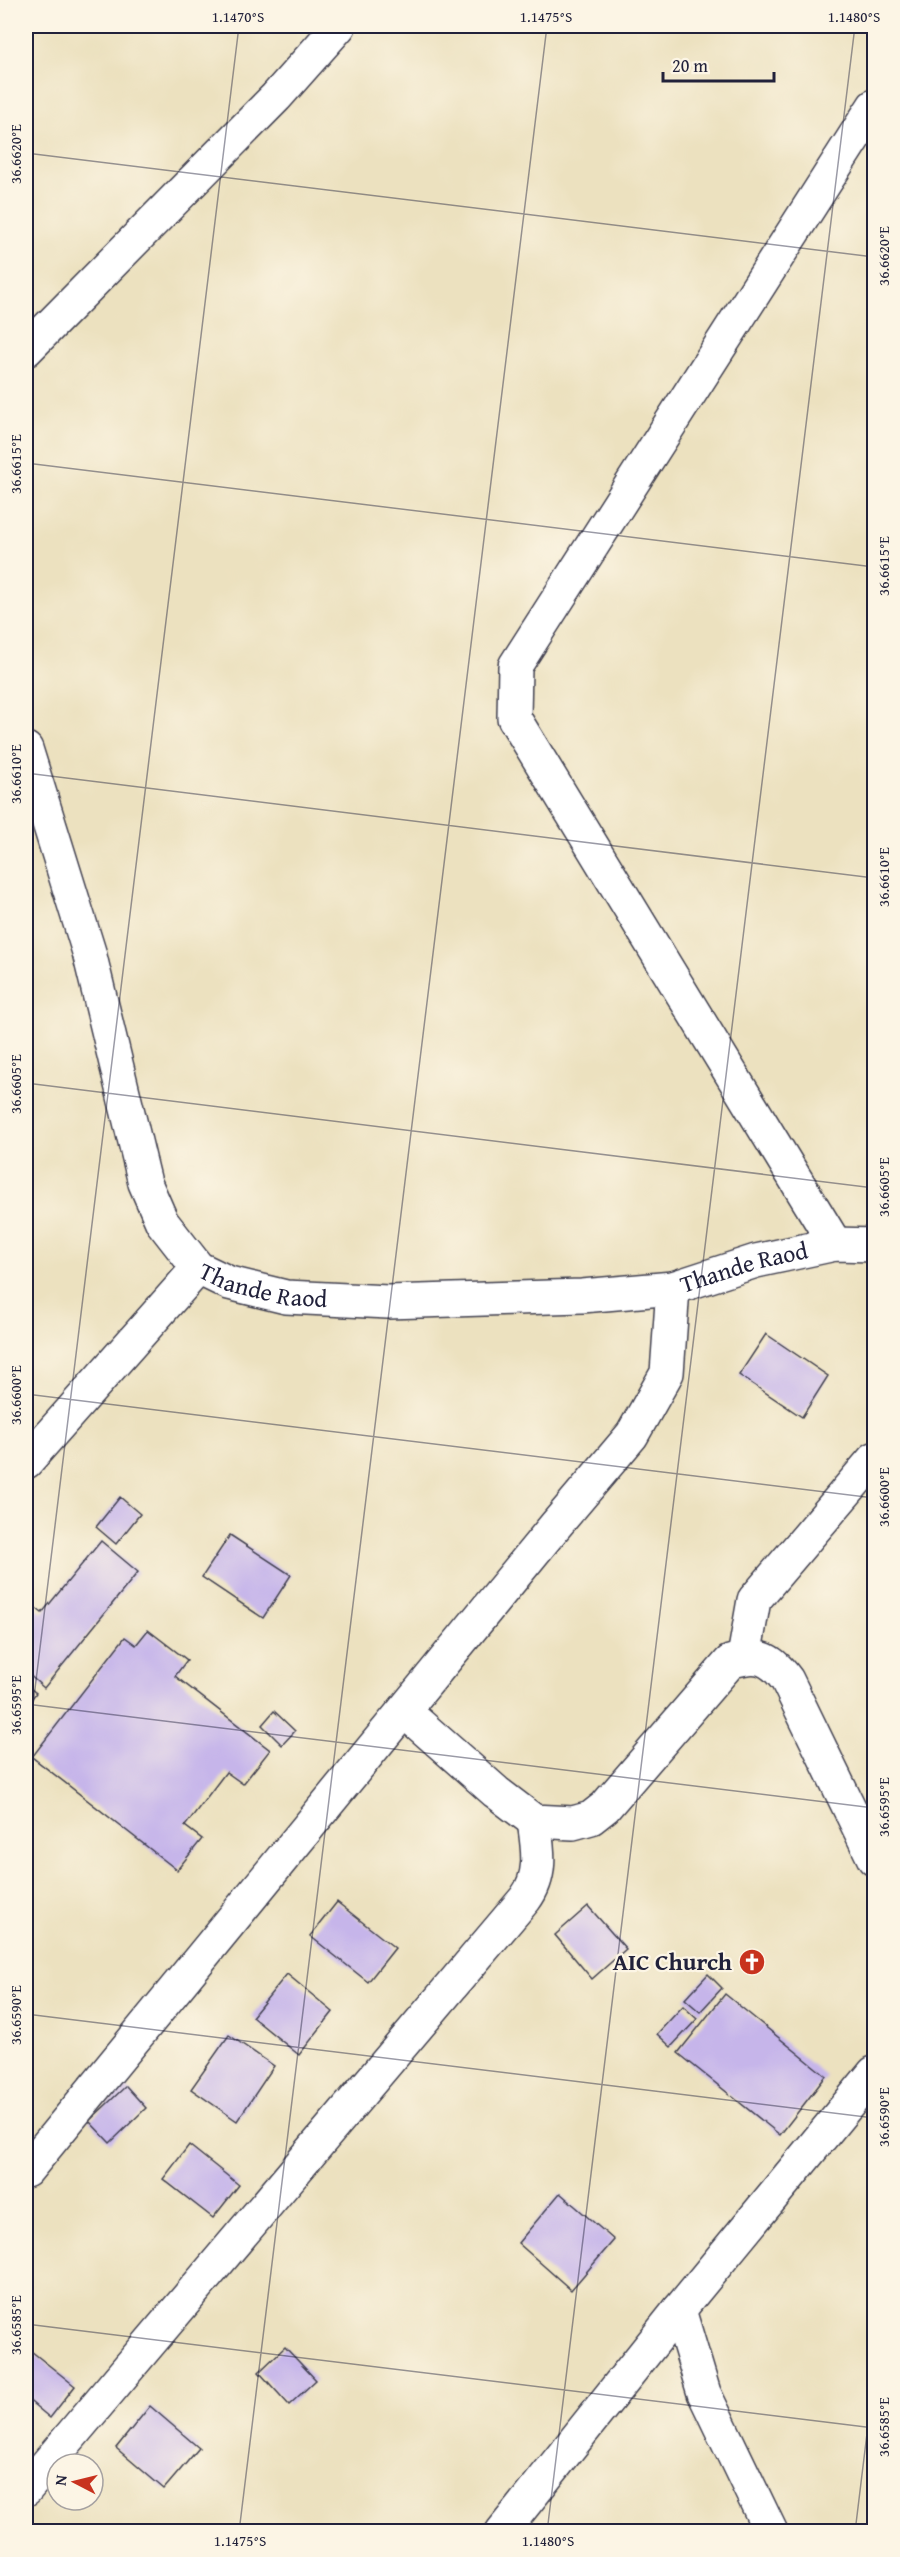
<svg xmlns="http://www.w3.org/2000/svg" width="900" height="2557" viewBox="0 0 900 2557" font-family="'Gentium Book Plus',serif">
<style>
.building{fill:#c6b5ea}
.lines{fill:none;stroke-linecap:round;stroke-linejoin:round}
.minor-casing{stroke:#403f4f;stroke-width:36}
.minor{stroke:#fff;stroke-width:33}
.ticks{fill:none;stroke:#22223b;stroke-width:1.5;stroke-opacity:0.45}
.labels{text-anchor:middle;stroke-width:4.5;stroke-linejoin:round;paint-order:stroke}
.street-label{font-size:24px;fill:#22223b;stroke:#fcf5e5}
.poi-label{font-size:24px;font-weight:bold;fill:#22223b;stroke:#fcf5e5;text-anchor:end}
.neatline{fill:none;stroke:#22223b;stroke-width:2}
.ticks-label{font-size:15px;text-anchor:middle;fill:#22223b}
</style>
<rect width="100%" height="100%" fill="#fcf5e5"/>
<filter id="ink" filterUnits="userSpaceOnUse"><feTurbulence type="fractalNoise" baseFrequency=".0167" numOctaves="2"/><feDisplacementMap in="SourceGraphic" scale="12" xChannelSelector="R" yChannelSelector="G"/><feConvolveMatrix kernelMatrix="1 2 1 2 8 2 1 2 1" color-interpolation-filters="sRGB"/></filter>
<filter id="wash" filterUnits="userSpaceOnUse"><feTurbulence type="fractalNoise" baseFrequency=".008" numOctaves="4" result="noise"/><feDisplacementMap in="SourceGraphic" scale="24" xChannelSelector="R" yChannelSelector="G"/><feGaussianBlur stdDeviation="1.35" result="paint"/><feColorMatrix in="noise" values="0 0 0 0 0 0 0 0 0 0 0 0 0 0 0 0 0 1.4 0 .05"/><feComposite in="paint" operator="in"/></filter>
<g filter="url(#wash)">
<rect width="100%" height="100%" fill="#ece1bf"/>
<g id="blocks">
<!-- building -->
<path class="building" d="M766 1334 828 1376 802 1417 739 1375Z
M120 1497 140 1514 116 1544 96 1527Z
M230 1535 291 1575 263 1618 202 1577Z
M101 1541 138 1572 44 1688 26 1672V1612L32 1605 42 1613Z
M148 1630 187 1660 175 1676 270 1750 243 1784 226 1772 185 1826 202 1839 177 1870 32 1757 125 1637 136 1645Z
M26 1685 36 1693 26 1706Z
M274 1711 295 1731 282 1745 262 1725Z
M337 1902 395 1948 368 1982 310 1936Z
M588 1906 626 1949 592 1979 555 1935Z
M287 1974 333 2012 299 2055 252 2017Z
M708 1974 722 1988 700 2012 685 1999Z
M725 1994 826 2076 780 2135 678 2053Z
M683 2006 697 2019 671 2047 657 2034Z
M229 2035 274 2066 237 2121 191 2089Z
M126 2086 146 2108 110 2143 89 2121Z
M189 2145 239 2185 213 2218 163 2179Z
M560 2193 614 2240 571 2290 518 2243Z
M285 2347 316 2380 289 2405 259 2372Z
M31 2351 75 2386 50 2418 26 2398V2358Z
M150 2406 199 2448 164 2489 116 2448Z"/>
</g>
</g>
<g filter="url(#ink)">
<use href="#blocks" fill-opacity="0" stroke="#403f4f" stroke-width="1.5"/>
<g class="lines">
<defs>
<g id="minor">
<path d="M26 350 276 97 339 26"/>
<path id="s1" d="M26 749 89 952 145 1183 162 1222 198 1268 229 1283 286 1297 388 1302 582 1296 673 1288 756 1261 835 1244 874 1245"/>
<path d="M835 1244 514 718 515 666 874 106"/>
<path d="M26 1462 198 1268"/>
<path d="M744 1657 754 1600 874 1459"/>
<path d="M404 1711 496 1792 534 1821 573 1823 591 1818 605 1807 730 1662C758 1653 770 1657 787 1680L874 1859"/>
<path d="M26 2171 555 1526 632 1435 667 1373 673 1288"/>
<path d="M679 2310 704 2393 771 2532"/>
<path d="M26 2489 525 1899C543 1875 538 1849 534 1821"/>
<path d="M502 2532 679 2310 874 2073"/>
</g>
</defs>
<!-- minor casing -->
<use href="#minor" class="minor-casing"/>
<!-- minor -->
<use href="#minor" class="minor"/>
</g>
</g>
<!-- ticks -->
<path class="ticks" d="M26 153 874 257M26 463 874 567M26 773 874 878M26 1083 874 1188M26 1394 874 1498M26 1704 874 1808M26 1762 239 26M26 2014 874 2118M26 2324 874 2428M239 2532 547 26M547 2532 855 26M855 2532 874 2376"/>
<!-- icons -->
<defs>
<symbol id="church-disc" viewBox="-11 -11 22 22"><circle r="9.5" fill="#c8321e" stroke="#fcf5e5"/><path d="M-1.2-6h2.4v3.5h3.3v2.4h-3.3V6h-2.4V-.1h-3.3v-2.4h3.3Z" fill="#fff"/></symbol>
</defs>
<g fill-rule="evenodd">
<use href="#church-disc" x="737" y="1947" width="30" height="30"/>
</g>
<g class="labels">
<!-- street labels -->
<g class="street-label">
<text dy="8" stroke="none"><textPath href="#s1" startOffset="1106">Thande Raod</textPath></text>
<text dy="8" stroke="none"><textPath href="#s1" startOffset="620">Thande Raod</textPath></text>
</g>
<!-- poi labels -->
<g class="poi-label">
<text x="732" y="1970">AIC Church</text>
</g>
</g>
<!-- margin -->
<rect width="900" height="2557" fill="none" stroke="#fcf5e5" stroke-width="66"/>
<!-- north arrow -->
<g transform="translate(75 2482) rotate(277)"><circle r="28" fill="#fcf5e5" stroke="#a5a1a1" stroke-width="1.5"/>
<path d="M0-4.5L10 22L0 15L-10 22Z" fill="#c8321e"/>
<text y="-9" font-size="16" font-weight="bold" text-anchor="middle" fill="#22223b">N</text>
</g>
<!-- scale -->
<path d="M663 72v9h111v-9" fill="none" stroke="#22223b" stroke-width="3"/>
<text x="672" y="72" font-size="18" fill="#22223b" stroke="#fcf5e5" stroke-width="4.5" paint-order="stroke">20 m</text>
<rect x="33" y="33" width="834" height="2491" class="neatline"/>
<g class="ticks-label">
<text x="238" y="22">1.1470°S</text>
<text x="546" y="22">1.1475°S</text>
<text x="854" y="22">1.1480°S</text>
<text transform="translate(16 154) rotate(-90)" y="5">36.6620°E</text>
<text transform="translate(884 256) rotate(-90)" y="5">36.6620°E</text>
<text transform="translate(16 464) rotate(-90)" y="5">36.6615°E</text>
<text transform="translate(884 566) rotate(-90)" y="5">36.6615°E</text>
<text transform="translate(16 774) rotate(-90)" y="5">36.6610°E</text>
<text transform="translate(884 877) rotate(-90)" y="5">36.6610°E</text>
<text transform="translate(16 1084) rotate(-90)" y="5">36.6605°E</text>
<text transform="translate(884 1187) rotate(-90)" y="5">36.6605°E</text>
<text transform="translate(16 1395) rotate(-90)" y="5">36.6600°E</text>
<text transform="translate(884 1497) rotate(-90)" y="5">36.6600°E</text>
<text transform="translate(16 1705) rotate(-90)" y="5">36.6595°E</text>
<text transform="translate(884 1807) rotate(-90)" y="5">36.6595°E</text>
<text transform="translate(16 2015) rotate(-90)" y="5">36.6590°E</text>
<text transform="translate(884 2117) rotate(-90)" y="5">36.6590°E</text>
<text transform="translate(16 2325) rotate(-90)" y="5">36.6585°E</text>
<text transform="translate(884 2427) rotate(-90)" y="5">36.6585°E</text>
<text x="240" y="2546">1.1475°S</text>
<text x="548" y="2546">1.1480°S</text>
</g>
</svg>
